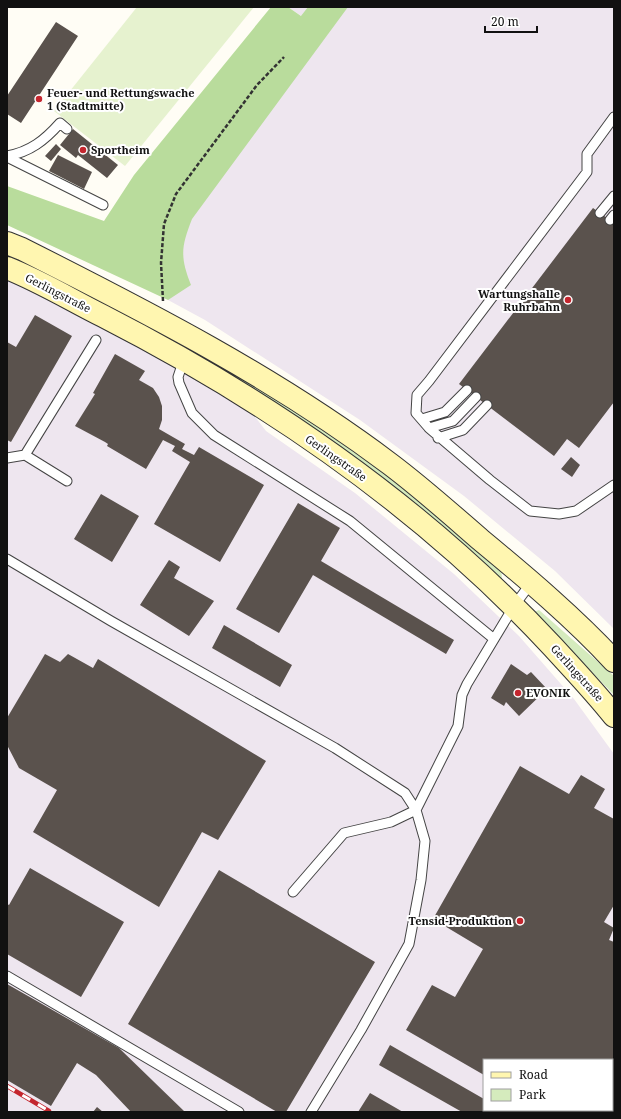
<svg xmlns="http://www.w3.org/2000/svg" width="621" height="1119" viewBox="0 0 621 1119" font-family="'Noto Serif',serif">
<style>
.industrial{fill:#eee6ef}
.green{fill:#d5ebbd}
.forest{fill:#b9dc9c}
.pitch{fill:#e6f2cf}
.building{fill:#5a524d}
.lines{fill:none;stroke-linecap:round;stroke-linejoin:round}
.lane-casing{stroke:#444;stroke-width:11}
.secondary-casing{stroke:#333;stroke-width:24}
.path{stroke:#333;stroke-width:2.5;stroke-dasharray:4 2;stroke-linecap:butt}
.lane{stroke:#fff;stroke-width:9}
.secondary{stroke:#fff6b0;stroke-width:22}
.rail-casing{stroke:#c4262e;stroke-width:4.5}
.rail{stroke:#fff;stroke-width:3;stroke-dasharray:9;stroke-linecap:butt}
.poi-dot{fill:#c4262e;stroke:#fff;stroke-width:1.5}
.labels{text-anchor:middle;stroke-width:4;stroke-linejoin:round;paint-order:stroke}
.poi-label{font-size:11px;font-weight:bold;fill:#111;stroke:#fff;text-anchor:start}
.street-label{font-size:11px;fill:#111;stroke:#fff}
</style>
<rect width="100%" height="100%" fill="#fffdf5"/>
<!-- industrial -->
<path class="industrial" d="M288 7H614V629L555 571 464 496 360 420 205 320 168 300 164 257 169 217 328 34Z
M7 268 236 392 266 431 355 493 454 574 519 636 574 699 614 754V1067L612 1060H484V1110H585L583 1112H7Z"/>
<!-- green -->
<path class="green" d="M7 253 170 333 320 427 446 519 501 566 502 579 440 525 7 258Z
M539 610 614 676V695L534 612Z"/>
<!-- forest -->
<path class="forest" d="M271 7H288L301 16 308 7H348L192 219C181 247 180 257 191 285L168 300 7 225V186L104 221 134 175Z"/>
<!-- pitch -->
<path class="pitch" d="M137 7H254L125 166 54 111Z"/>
<!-- building -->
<path class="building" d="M56 22 78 36 21 123 7 114V96Z
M73 129 118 165 107 178 78 155 76 158 60 145Z
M56 144 61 149 51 161 45 156Z
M58 155 92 172 84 189 49 171Z
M593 208 614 223V402L579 448 567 439 554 456 459 384Z
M35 315 72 336 11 442 7 440V342L16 347Z
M115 354 145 371 139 380 153 388 159 397 162 406V420L159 429 185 444 182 449 194 455 199 447 264 485 220 562 154 524 190 462 172 451 175 446 163 440 146 469 107 446 108 444 105 442 75 426 95 394 93 393Z
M571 457 580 465 572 477 561 469Z
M101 494 139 516 112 562 74 539Z
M298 503 340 528 321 561 454 640 446 654 313 575 279 633 236 609Z
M169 560 180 567 174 578 214 601 189 636 140 605Z
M224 625 292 665 280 687 212 648Z
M45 654 60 662 68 654 93 668 98 659 266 761 218 840 202 832 159 907 33 832 57 790 19 768 7 745V718Z
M511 664 527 675 531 672 547 689 519 716 506 702 504 706 491 698Z
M520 766 569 794 581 775 605 789 594 808 614 819V905L604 922 614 928 609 940 614 942V1067L612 1070V1060H484V1075L406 1030 432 985 455 997 483 949 433 919Z
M30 868 124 922 81 997 7 954V904L9 905Z
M219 870 375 962 286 1112H277L128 1024Z
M7 984 119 1048 185 1112H131L96 1075 77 1063 51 1106 7 1080Z
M390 1045 484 1099V1110H503L507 1112H462L379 1065Z
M370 1093 403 1112H358Z
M97 1107 103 1112H93Z
M535 1110H585L583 1112H533Z"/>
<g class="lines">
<defs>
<path id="lane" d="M7 156C30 152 45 140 60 123L67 129
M7 157 103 205
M600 213 614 196
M610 220 614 215
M184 359 178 377 179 383 192 413 214 435 350 521 494 639
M476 397 453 421 429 428 416 413 417 395 429 381 587 172V154L614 117
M422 419 445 412 467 390
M429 428 490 480 530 511 559 514 576 511 614 485
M438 438 463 430 487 405
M25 455 67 481
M7 458 25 455 96 340
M7 559 111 621 335 748 405 793 416 810 425 841 421 880 409 944 361 1030 311 1112
M293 892 344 833 391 822 416 810 458 726 462 695 467 684 514 606 531 583
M7 976 239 1112"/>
<path id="secondary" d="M7 243 22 249C149 313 276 378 390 464 422 488 452 515 482 541 528 579 574 618 614 661
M7 268C40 281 71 300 103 316 269 401 426 510 553 647 574 670 595 692 614 716"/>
</defs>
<!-- lane casing -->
<use href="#lane" class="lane-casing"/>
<!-- secondary casing -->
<use href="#secondary" class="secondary-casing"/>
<!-- path -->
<path class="path" d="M163 301 161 263 164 224 176 194 257 85 284 57"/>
<!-- lane -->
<use href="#lane" class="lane"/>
<!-- secondary -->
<use href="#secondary" class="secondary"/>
<defs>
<path id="rail" d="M7 1086 49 1111"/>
</defs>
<!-- rail casing -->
<use href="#rail" class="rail-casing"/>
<!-- rail -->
<use href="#rail" class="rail"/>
</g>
<!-- markers -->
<g class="poi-dot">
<circle cx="39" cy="99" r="4"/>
<circle cx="83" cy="150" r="4"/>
<circle cx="568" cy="300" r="4"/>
<circle cx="518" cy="693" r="4"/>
<circle cx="520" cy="921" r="4"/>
</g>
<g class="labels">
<!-- poi labels -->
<g class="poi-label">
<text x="47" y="97">Feuer- und Rettungswache<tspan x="47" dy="13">1 (Stadtmitte)</tspan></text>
<text x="91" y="154">Sportheim</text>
<text x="560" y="298" text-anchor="end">Wartungshalle<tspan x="560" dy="13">Ruhrbahn</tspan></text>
<text x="526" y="697">EVONIK</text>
<text x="512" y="925" text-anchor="end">Tensid-Produktion</text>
</g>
<!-- street labels -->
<g class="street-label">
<text transform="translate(58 293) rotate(27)" y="4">Gerlingstraße</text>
<text transform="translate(336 458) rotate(35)" y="4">Gerlingstraße</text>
<text transform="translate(577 673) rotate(48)" y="4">Gerlingstraße</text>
</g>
</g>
<!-- border -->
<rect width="621" height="1119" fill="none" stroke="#111111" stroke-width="16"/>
<!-- legend -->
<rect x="483" y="1059" width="130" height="52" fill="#ffffff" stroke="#a0a0a0"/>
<rect x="491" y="1072" width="20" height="6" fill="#fff6b0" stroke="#a0a0a0"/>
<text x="519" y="1079" font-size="12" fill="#111111">Road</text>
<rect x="491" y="1089" width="20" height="12" fill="#d5ebbd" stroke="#a0a0a0"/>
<text x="519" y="1099" font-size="12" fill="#111111">Park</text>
<!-- scale -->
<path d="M485 26v6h52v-6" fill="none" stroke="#111111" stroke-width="2"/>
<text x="491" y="26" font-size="12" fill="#111111" stroke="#ffffff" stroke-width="3" paint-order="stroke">20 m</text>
</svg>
